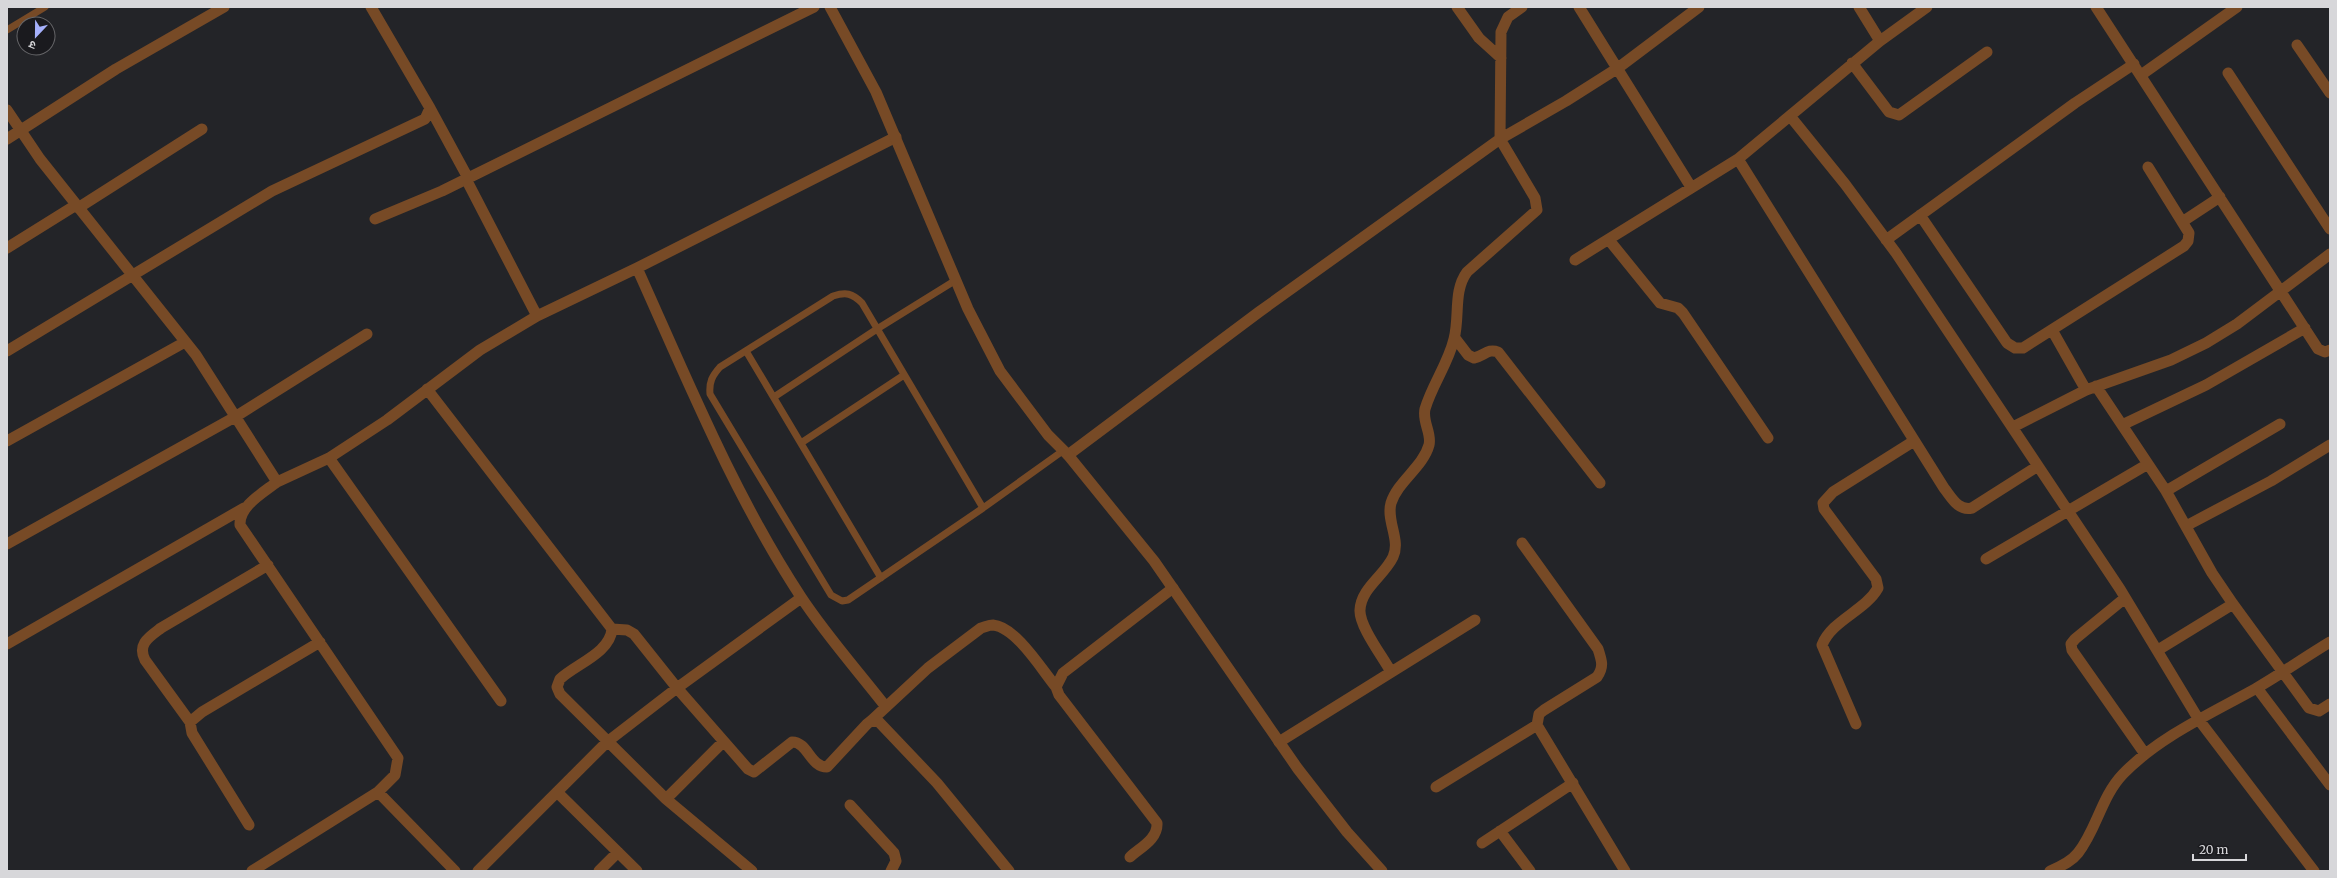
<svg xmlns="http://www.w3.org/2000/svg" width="2337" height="878" viewBox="0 0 2337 878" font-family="Merriweather,'Noto Sans Devanagari',serif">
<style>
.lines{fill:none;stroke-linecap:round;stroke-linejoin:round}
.service{stroke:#774a26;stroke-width:7}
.minor{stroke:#774a26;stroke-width:11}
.tertiary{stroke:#774a26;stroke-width:11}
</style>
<rect width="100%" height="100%" fill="#232428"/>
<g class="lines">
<!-- service -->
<path class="service" d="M7 30 45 7
M746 351 881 578
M774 397 877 329 956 280
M801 443 904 375
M983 508 862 303C852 293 846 292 833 296L720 367C712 376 709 382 710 394L831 595 842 601 848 600 983 508 1064 450"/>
<!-- minor -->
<path class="minor" d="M1457 7 1479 38 1501 58
M1579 7 1691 187
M1859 7 1880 41
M2096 7 2318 349 2325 352 2330 350
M2297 45 2330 93
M1852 63 1889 112 1899 115 1987 52
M2228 73 2330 229
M2141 75 2237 7
M430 108 468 178
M7 110 40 159 196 355 277 482C263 493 239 506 240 525L398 758 395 775 378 792 252 871
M1790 116 1845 184 1896 253 2120 589 2199 720 2314 871
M7 139 116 69 224 7
M1738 159 1944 488C1952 498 1958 511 1972 508L2038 466
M466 179 537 316
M78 208 202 129
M1920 215 2007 343 2015 348H2023L2184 246 2188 241 2189 233 2148 167
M375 219 442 191 814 7
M2182 222 2220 197
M1609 240 1660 303 1678 308 1683 313 1768 438
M1886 240 2075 103 2134 64
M7 248 76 205
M1575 260 1738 159 1880 41 1927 7
M637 268C687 379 734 495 801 597 826 635 858 671 886 707
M2052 330 2086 390
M1455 338 1468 355 1474 358C1484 356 1488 348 1498 352L1600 483
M7 351 272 191 425 119 430 108 371 7
M2096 386 2166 491 2212 573 2233 604 2309 708 2319 711 2330 704
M427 389 612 629C610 653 576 664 560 679L557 687 560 694 666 799 752 871
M2122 425 2206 385 2305 328
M2013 427 2086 390 2171 360 2206 343 2237 324 2330 254
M7 441 185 342
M1068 455 1259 312 1500 139 1566 101 1618 68 1699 7
M329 458 501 701
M277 482 329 458 387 420 480 350 537 316 637 268 896 137
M2166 491 2280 424
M2186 526 2271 481 2330 445
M1522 543 1598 649C1602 661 1604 667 1597 677L1544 710 1539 714 1537 725 1625 871
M7 544 235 417 367 334
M1986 559 2148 464
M2125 598 2075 639 2071 644 2072 650 2145 754
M612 629 627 630 634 634 677 688 748 769 754 772 792 742C808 742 810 767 827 767L867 724 872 720 879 722 937 783 1009 871
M7 644 244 508
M2158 650 2233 604
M1391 672C1383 657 1359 626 1360 610 1361 588 1384 576 1393 557 1401 540 1386 521 1391 503 1398 481 1423 467 1429 445 1432 433 1422 422 1425 409 1432 385 1448 364 1454 339 1460 316 1453 291 1467 272L1537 210 1535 198 1500 139 1501 32 1508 17 1522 7
M2257 688 2330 785
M872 720 928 668 981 628C985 627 989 625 993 625 1016 627 1042 670 1056 687
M190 722 145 660C137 644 149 637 161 628L268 565
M1856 724 1822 645C1832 620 1865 611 1878 588L1876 579 1824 509 1823 503 1833 492 1914 441
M1279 742 1475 620
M1436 787 1537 725
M378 792 455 871
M557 792 637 871
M666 799 723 742
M850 805 894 853 896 861 891 871
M249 825 192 733 190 722 202 712 320 642
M1500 831 1530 871
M1482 843 1573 783
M1130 857C1141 847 1158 839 1157 823L1059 695 1056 687 1063 673 1173 588
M478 871 607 742 677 688 801 598
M599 871 618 852
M2050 871C2060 867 2071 862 2078 853 2097 829 2101 797 2123 774 2159 737 2210 714 2255 689 2281 674 2305 657 2330 642"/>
<!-- tertiary -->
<path class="tertiary" d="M830 7 876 92 968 309 1000 371 1048 435 1068 455 1154 561 1298 769 1347 832 1382 871"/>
</g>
<!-- border -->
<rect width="2337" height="878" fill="none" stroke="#d7d7da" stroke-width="16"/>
<!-- north arrow -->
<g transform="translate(36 36) rotate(202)"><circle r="19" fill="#1a1a1e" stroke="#666669"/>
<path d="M0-3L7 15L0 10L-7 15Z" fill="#a6b1fc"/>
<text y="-6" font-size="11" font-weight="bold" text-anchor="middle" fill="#d7d7da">उ</text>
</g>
<!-- scale -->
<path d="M2193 854v6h53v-6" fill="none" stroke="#d7d7da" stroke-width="2"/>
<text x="2199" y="854" font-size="12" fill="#d7d7da" stroke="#1a1a1e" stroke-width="3" paint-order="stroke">20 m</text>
</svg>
